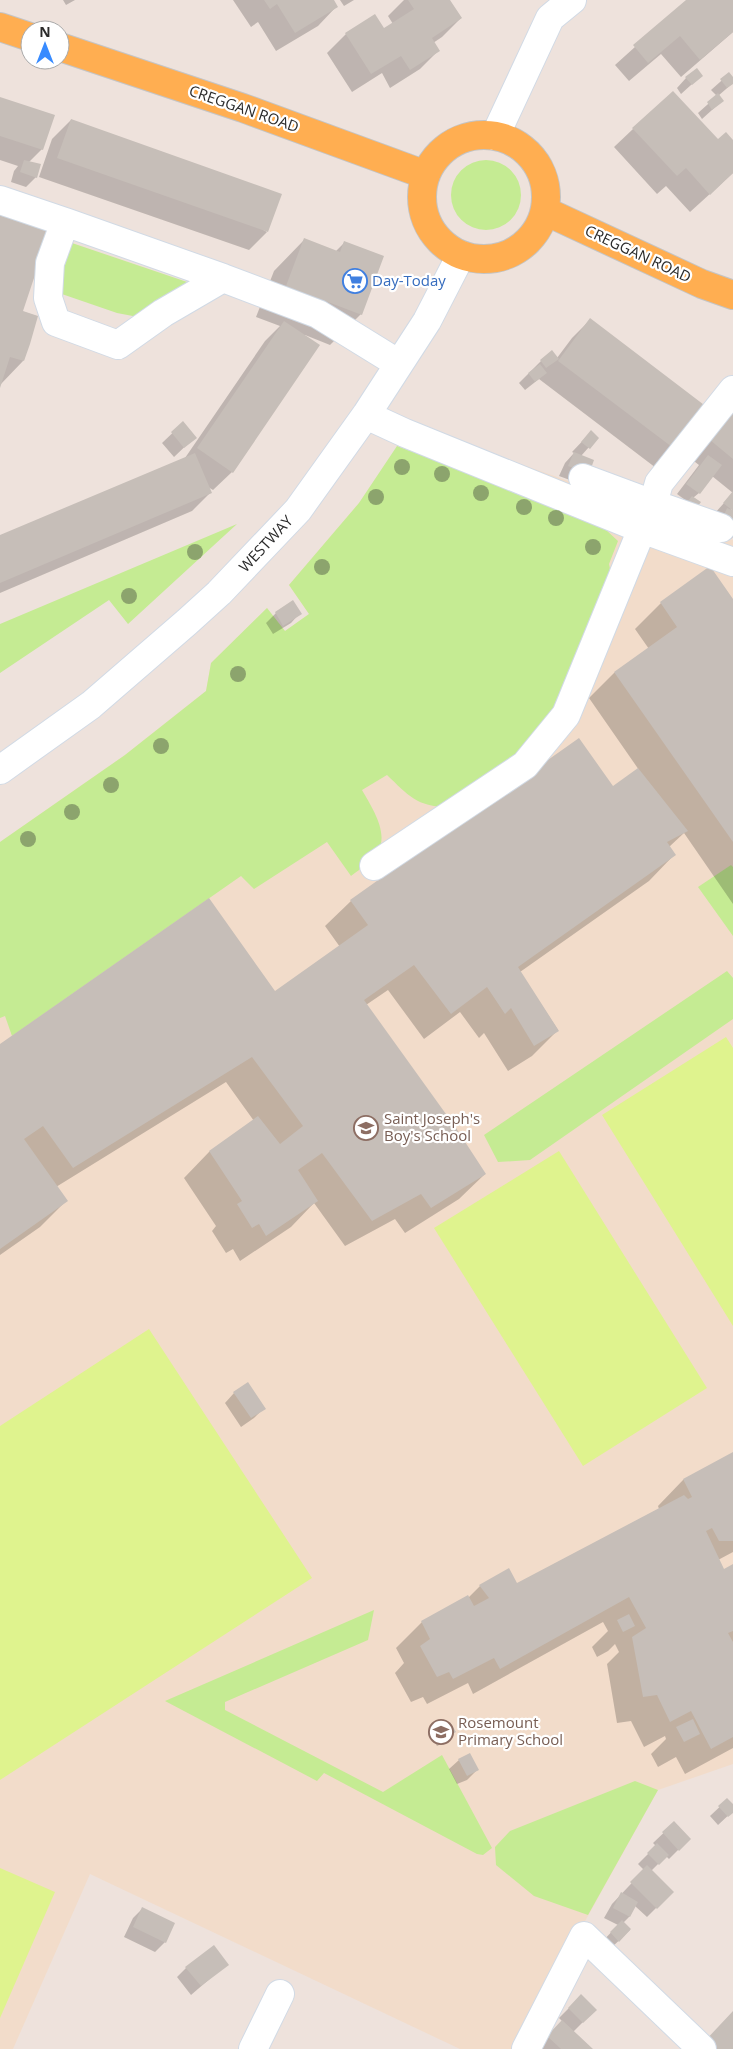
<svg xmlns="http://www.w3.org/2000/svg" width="733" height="2049" viewBox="0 0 733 2049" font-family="'Open Sans',sans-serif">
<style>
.education{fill:#f2dcca}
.green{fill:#c5eb93}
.pitch{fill:#dff38e}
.shadow{fill:#0003}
.building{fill:#c6beb8}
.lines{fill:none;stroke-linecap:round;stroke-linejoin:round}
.minor-casing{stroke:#d1dae5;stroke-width:30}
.major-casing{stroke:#c4c4c4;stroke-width:30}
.minor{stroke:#fff;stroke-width:28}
.major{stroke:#ffae51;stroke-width:28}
.tree{fill:#8ca46d}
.labels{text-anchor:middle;stroke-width:4.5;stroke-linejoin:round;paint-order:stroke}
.street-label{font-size:15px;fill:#2b2b2b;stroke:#fff}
.shop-label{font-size:15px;fill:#366cbe;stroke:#fff;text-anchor:start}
.education-label{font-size:15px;fill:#785e54;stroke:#fff;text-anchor:start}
</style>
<rect width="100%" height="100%" fill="#eee2dc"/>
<!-- education -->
<path class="education" d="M412 425 733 540V1764L658 1790 514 2049H460L90 1874 13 2049H0V842L125 755 206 691 211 663 267 608 285 631 309 614 289 585 359 503Z"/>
<!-- green -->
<path class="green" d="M451 195a35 35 0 1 1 70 0a35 35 0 1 1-70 0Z
M72 243 196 285 138 317 117 313 56 292Z
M397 446 592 517 618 541 609 564 612 579 559 702 536 741 448 807C417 807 408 795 387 775L362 790C371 806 388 831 379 849 374 860 360 869 351 876L327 842 254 889 241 876 12 1036 5 1016 0 1018V842L125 755 206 691 211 663 267 608 285 631 309 614 289 585 359 503Z
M237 524 128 624 109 600 0 673V624Z
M731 865 733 867V936L698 887Z
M727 971 733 978V1019L530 1160 498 1162 484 1135Z
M374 1610 368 1640 225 1702V1710L383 1792 442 1755 492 1848 483 1855 477 1854 324 1773 317 1781 165 1701Z
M635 1781 658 1790 588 1915 534 1896 496 1865 495 1847 510 1831Z"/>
<!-- pitch -->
<path class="pitch" d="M726 1037 733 1048V1326L602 1115Z
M559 1151 707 1388 583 1466 434 1228Z
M149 1329 312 1578 0 1780V1426Z
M0 1868 55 1892 0 2018Z"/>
<!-- shadow -->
<path class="shadow" d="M63 0H75L66 5Z
M233 0H332L336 7 318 26 276 51 258 22 251 27Z
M340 0H354L344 6Z
M404 0H449L461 18 442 37 433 43 438 51 420 69 390 88 382 73 352 92 327 53 346 34 383 30 393 24 388 16Z
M687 0H733V32L681 77 661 54 629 81 615 65Z
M729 74 733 79V83L718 96 722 101 702 119 698 113 717 96 711 90Z
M701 76 681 94 677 88 686 78Z
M0 98 42 149 29 162 36 177 26 187 11 182 14 171 18 166 0 160Z
M71 120 267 232 249 250 39 177 52 139Z
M633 129 733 142V173L690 212 666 186 657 194 614 147Z
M0 216 22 312 23 361 0 385Z
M304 240 335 252 344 243 361 314 330 345 305 335 232 472 213 490 208 487 210 493 192 511 0 593V537L185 458 265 341 280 326 256 317 274 271Z
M590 320 710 411 660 471 539 379 525 390 519 383 541 361 557 358 572 338Z
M733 399V493L712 476 699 493 688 502 677 494 699 465 686 455Z
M183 423 195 437 174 457 162 443Z
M591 432 597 438 581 456 578 483 559 476 565 463 574 453 572 452Z
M733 493V507L730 511 733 512V537L731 539 712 532 715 513Z
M710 568 733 601V904L684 833 669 847 674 855 649 881 520 972 558 1030 532 1056 508 1071 484 1033 479 1038 460 1012 424 1039 388 990 366 1005 485 1174 459 1199 405 1233 395 1219 345 1246 314 1203 291 1227 240 1261 233 1249 226 1253 212 1231 216 1226 184 1178 209 1152 254 1121 226 1082 56 1187 66 1201 40 1227 0 1255V1047L275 993 340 947 325 926 351 901 613 787 639 770 589 698 614 673 649 649 635 629 661 603Z
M276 613H300L291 623 273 634 266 623Z
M234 1393 264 1408 254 1418 241 1427 225 1403Z
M733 1454V1552L718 1560 724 1571 733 1566V1748L685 1774 676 1757 658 1767 651 1754 666 1739 665 1736 644 1747 631 1721 617 1723 607 1664 619 1652 615 1644 608 1651 597 1657 592 1647 608 1631 603 1622 473 1694 468 1683 427 1704 423 1697 411 1702 395 1673 404 1663 396 1648 422 1622 468 1598 480 1586 517 1584 659 1509 658 1506 683 1480Z
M442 1728 454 1732 445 1742 437 1746 432 1738Z
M459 1760 477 1770 467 1780 457 1784 449 1769Z
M727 1800 733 1806V1811L718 1825 710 1816Z
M674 1823 689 1839 669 1859 666 1856 651 1871 672 1892 647 1917 635 1906 629 1917 623 1923 630 1930 609 1950 601 1943 618 1925 604 1918 612 1904 644 1870 638 1864 656 1846 653 1843Z
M142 1909 165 1942 155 1952 124 1937 133 1918Z
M227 1964 191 1995 177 1977 186 1968Z
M581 1996 595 2010 573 2032 591 2049H539V2046L563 2022 559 2018Z"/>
<!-- building -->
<path class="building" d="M264 0H334L338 7 295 33 277 4 270 9Z
M408 0H450L462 18 432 38 440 51 410 70 401 56 371 74 345 33 375 14 384 28 414 9Z
M686 0H733V32L700 60 680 36 648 63 633 45Z
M697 68 703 76 692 85 685 77Z
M729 72 733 77V84L727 88 720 79Z
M673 91 718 139 726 132 733 140V173L710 195 686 168 677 176 632 128Z
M718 93 724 101 712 110 707 102Z
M0 97 55 115 43 150 0 136Z
M71 119 282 194 268 232 57 158Z
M24 160 41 164 37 178 20 172Z
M0 215 50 230 23 311 38 316 30 344 24 361 10 357 0 388Z
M304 238 340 252 344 241 384 256 362 315 286 286Z
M590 318 712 411 680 453 558 361Z
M284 321 320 345 233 473 197 448Z
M552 350 559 359 546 368 540 360Z
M540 364 547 373 535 382 528 373Z
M733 399V459L704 435Z
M183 421 197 438 184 448 171 432Z
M591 430 599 438 590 449 581 442Z
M574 452 594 460 589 474 568 466Z
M195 453 212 493 0 583V535Z
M708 455 722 465 700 494 686 484Z
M733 491V527L721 522 727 508 732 510 723 503Z
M692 496 701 502 693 513 684 506Z
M710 566 733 599V842L614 672 677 627 660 602Z
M293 600 302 614 283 626 275 612Z
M579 738 613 786 638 768 688 831 667 842 676 855 518 967 559 1031 534 1046 511 1008 505 1014 487 987 451 1014 414 965 364 1000 456 1128 486 1174 431 1208 421 1194 372 1221 322 1153 298 1170 318 1201 266 1236 259 1224 252 1228 237 1204 242 1201 209 1151 258 1116 280 1144 303 1126 252 1057 73 1168 43 1126 24 1139 68 1201 0 1249V1044L209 898 275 991 368 925 350 900Z
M248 1382 266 1409 251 1418 233 1392Z
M733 1452V1541H719L712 1528 706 1531 724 1569 733 1564V1631L728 1633 733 1642V1737L711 1749 691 1711 670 1722 657 1695 643 1697 632 1637 646 1628 629 1597 500 1669 494 1658 453 1679 449 1672 437 1677 420 1646 430 1639 421 1621 468 1595 474 1606 489 1598 479 1585 509 1568 517 1583 684 1495 688 1499 692 1497 683 1479Z
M629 1614 635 1626 623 1632 617 1620Z
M693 1719 700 1734 684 1742 676 1727Z
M450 1722 456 1732 447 1737 441 1727Z
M470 1753 479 1770 467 1776 458 1759Z
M727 1798 733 1804V1813L728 1817 718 1806Z
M674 1821 691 1839 679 1851 662 1832Z
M657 1843 669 1855 659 1865 647 1853Z
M647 1865 674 1892 657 1909 630 1882Z
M621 1892 638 1902 630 1917 613 1908Z
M142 1907 175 1923 166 1943 133 1927Z
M622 1920 631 1929 619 1942 610 1932Z
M214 1945 229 1965 201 1986 185 1967Z
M581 1994 597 2010 583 2023 568 2008Z
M733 2011V2049H711L704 2042Z
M562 2020 593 2049H561L547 2036Z"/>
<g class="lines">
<defs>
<path id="minor" d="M495 136 550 18 572 0
M0 200 65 222
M223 278 65 222 50 263 48 298 56 322 118 345 163 313 223 278 318 314 399 364
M366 415 405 433 642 529 566 715 525 765 374 866
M583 478 653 504
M721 528 653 504 659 483 733 390
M642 529 733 562
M0 770 91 705 187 622 219 593 298 510 366 415 427 321 461 255
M253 2049 280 1994
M526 2049 584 1936 702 2049"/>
<path id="major" d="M0 27 30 37
M60 47 243 108 426 175
M422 197a62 62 0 1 1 124 0a62 62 0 1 1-124 0Z
M545 211 702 284 733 295"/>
</defs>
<!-- minor casing -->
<use href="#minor" class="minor-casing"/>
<!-- major casing -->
<use href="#major" class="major-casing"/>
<!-- minor -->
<use href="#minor" class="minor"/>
<!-- major -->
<use href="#major" class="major"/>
</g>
<!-- trees -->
<g class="tree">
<circle cx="402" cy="467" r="8"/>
<circle cx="442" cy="474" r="8"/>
<circle cx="481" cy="493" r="8"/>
<circle cx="376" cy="497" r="8"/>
<circle cx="524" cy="507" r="8"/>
<circle cx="556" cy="518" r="8"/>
<circle cx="593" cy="547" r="8"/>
<circle cx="195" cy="552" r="8"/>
<circle cx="322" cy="567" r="8"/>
<circle cx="129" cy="596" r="8"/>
<circle cx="238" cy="674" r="8"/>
<circle cx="161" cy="746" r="8"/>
<circle cx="111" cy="785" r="8"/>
<circle cx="72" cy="812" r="8"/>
<circle cx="28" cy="839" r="8"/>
</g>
<!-- icons -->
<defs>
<symbol id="supermarket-ring" viewBox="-11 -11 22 22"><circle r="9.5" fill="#fff" stroke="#3f7fe0" stroke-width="1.5"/><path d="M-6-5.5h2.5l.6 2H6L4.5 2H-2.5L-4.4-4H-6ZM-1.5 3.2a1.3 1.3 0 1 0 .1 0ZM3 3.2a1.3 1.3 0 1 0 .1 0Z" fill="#3f7fe0"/></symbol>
<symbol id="school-ring" viewBox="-11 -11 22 22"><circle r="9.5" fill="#fff" stroke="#8d6e63" stroke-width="1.5"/><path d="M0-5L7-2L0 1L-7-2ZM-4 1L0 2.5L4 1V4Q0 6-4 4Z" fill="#8d6e63"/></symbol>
</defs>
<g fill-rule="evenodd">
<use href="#supermarket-ring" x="341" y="267" width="28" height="28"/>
<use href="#school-ring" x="352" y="1114" width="28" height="28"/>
<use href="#school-ring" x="427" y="1718" width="28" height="28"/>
</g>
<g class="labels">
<!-- street labels -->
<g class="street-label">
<text transform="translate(244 109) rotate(19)" y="5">CREGGAN ROAD</text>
<text transform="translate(638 254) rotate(25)" y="5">CREGGAN ROAD</text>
<text transform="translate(266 544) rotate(-47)" y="5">WESTWAY</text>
</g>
<!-- shop labels -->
<g class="shop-label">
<text x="372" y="286">Day-Today</text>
</g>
<!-- education labels -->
<g class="education-label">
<text x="384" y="1124">Saint Joseph's<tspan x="384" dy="17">Boy's School</tspan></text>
<text x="458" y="1728">Rosemount<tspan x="458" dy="17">Primary School</tspan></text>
</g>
</g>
<!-- north arrow -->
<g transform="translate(45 45)"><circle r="24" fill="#ffffff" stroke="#aaaaaa"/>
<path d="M0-4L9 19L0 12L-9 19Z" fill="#388bff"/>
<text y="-8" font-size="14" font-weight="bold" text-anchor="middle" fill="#2b2b2b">N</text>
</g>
</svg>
